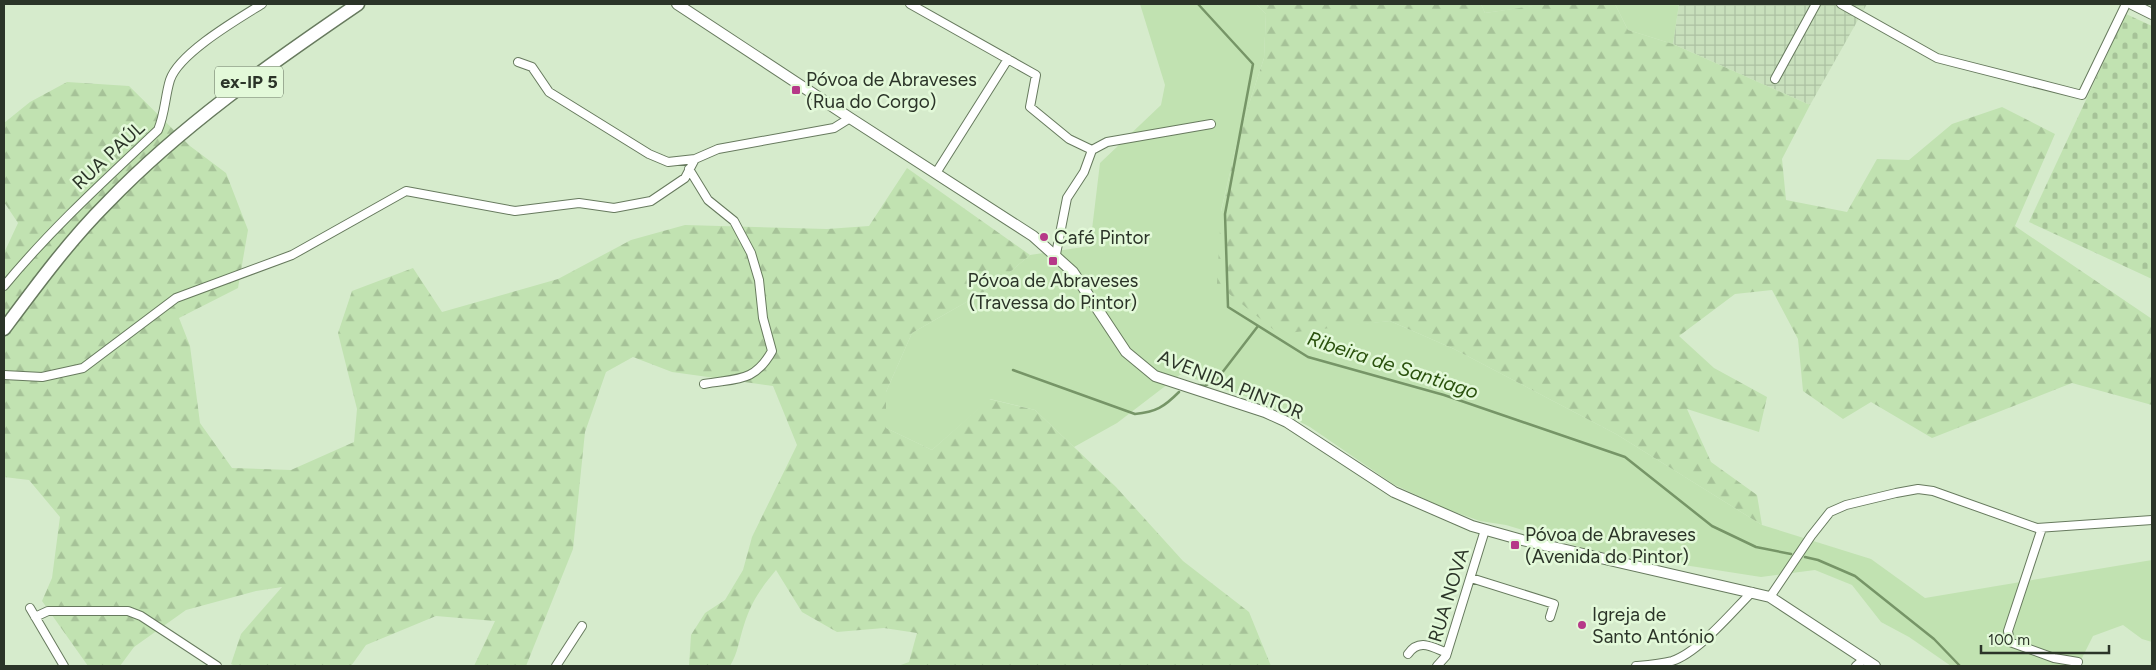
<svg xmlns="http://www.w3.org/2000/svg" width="2156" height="670" viewBox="0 0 2156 670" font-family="Figtree,sans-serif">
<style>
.industrial{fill:url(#industrial-grid)}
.green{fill:#c1e2b1}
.forest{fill:url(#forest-firs)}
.cemetery{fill:url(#cemetery-stones)}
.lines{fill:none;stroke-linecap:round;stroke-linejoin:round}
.stream{stroke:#769567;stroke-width:2.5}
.minor-casing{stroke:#677a5e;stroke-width:10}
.tertiary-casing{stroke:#677a5e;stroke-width:12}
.trunk-casing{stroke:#677a5e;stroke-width:15}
.minor{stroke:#fff;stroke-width:8}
.tertiary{stroke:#fff;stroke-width:10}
.trunk{stroke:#fff;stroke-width:12}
.poi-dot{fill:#b63988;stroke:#e3f9d9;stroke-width:2}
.labels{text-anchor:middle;stroke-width:5;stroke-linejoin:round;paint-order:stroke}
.shield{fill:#e3f9d9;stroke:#626f5d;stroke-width:1}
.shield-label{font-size:18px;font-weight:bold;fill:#2b3428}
.poi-label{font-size:19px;fill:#2b3428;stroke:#e3f9d9;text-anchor:start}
.street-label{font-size:19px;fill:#2b3428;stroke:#e3f9d9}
.water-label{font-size:20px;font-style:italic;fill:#2a510d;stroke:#e3f9d9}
</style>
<defs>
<pattern id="industrial-grid" width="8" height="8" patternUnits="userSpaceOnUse" patternTransform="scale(1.25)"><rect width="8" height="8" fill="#c8e0bc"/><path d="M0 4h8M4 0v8" fill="none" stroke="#acc1a2"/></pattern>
<pattern id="forest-firs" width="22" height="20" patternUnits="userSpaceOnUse" patternTransform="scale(1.25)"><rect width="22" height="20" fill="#c1e2b1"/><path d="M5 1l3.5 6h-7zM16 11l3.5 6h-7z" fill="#a6c298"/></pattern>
<pattern id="cemetery-stones" width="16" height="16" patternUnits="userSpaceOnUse" patternTransform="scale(1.25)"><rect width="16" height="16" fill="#c1e2b1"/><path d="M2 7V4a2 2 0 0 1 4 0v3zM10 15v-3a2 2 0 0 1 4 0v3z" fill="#a6c298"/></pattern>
</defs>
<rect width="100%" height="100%" fill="#d6ebcc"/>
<!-- industrial -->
<path class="industrial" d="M1679 4H1867L1810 105 1673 44Z"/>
<!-- green -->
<path class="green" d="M1140 4H1256L1266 14 1264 58 1238 138 1221 211 1339 326 1390 321 1454 349 1616 434 1762 525 1871 559 1925 598 2152 560V642L2142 639 2123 625 2093 636 2078 666H1951L1909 637 1881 622 1852 585 1815 570 1761 577 1594 551 1506 525 1480 521 1446 509 1393 484 1310 427 1261 402 1181 374 1117 423 1074 447 1035 410 990 399 932 450 886 428V392L912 333 991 288 1030 255 1090 246 1100 163 1161 105 1165 85Z
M1481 4H1535L1534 6 1485 13Z
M1615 4H1679L1673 44 1628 30Z"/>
<!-- forest -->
<path class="forest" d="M1256 4H1481L1485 13 1533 6 1535 4H1615L1628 30 1673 44 1810 105 1782 159 1786 200 1847 212 1877 159 1909 160 1952 124 2002 107 2055 134 2015 226 2152 319V405L2072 383 1932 438 1871 402 1843 419 1803 391 1798 339 1772 290 1735 294 1679 336 1714 368 1767 397 1759 432 1687 409 1711 462 1757 495 1762 525 1616 434 1454 349 1390 321 1279 334 1217 284 1221 212 1238 138 1264 58 1266 14Z
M67 82 129 86 190 146 226 173 248 230 238 288 179 318 190 346 200 423 232 468 291 470 354 442 357 409 338 333 352 291 413 268 442 312 558 279 631 240 685 225 827 229 869 226 907 168 1030 255 991 288 912 333 886 392V428L932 450 989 399 1035 410 1116 487 1183 561 1249 612 1271 666H898L909 662 917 633 884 628 837 632 802 612 776 570C761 588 751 602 744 625 739 640 738 653 730 666H689L691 635 705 613 725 600 743 570 752 537 797 445 773 386 672 372 633 357 606 372 585 432 573 549 526 666H474L495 621 436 616 366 645 351 666H235L231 664 241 634 282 587 256 591 186 610 134 647 120 666H88L42 601 52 578 60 517 29 480 4 477V253L18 223 4 202V123L30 102Z"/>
<!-- cemetery -->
<path class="cemetery" d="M2126 14 2152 26V279L2029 222Z"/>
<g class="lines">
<!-- stream -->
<path class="stream" d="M1198 4 1253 64 1225 214 1228 307 1308 357 1444 395 1625 457 1712 526 1756 547 1791 554
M1013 370 1135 414C1156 412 1164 407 1179 392
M1198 385 1205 386 1218 378 1258 326
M1805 557 1818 560 1855 576 1934 639 1960 666"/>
<defs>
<path id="minor" d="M910 4 1036 75 1030 107 1069 139 1092 150
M1841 4 1937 58 2082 95 2126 4
M518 62 532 67 549 92 649 154 668 162 695 159
M1775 79 1816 4
M689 169 708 200 734 221 751 253 759 280 763 318 772 351C754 383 737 378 704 384
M936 173 1008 59
M1056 254 1067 198 1084 172 1092 150 1107 142 1211 124
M4 286C51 229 105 180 158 130 165 114 165 96 170 80 179 53 238 19 262 4
M4 375 42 377 83 368 176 298 292 255 406 191 515 211 579 203 614 208 651 201 685 178 695 159 718 149 834 128 850 118
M2042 528 2008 631 2010 642 2054 658 2078 662
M1471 578 1554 604 1550 617
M1770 597 1811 536 1830 512 1846 505 1896 493 1918 489 1933 491 2037 528 2152 520
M30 608 64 666
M35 617 48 611H128L141 616 217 666
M1408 654C1419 638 1432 647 1447 653
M556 666 582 626
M1437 666 1446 656 1485 530
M1636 666C1648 665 1661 664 1672 661 1698 653 1732 612 1752 592
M1856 666 1864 659"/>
<path id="tertiary" d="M677 4 850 118 1033 236 1073 272 1126 352 1155 376 1265 412 1287 422 1394 492 1472 526 1522 540 1770 597 1875 666
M2132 4 2152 14"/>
<path id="trunk" d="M4 329C36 286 69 241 107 203 181 126 270 64 358 4"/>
</defs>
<!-- minor casing -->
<use href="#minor" class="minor-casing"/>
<!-- tertiary casing -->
<use href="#tertiary" class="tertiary-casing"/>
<!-- trunk casing -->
<use href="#trunk" class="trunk-casing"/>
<!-- minor -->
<use href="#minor" class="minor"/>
<!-- tertiary -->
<use href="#tertiary" class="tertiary"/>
<!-- trunk -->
<use href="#trunk" class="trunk"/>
</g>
<!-- markers -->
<g class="poi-dot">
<rect x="791" y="85" width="10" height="10" rx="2.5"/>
<circle cx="1044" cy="237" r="5"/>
<rect x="1048" y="256" width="10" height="10" rx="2.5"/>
<rect x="1510" y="540" width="10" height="10" rx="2.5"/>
<circle cx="1582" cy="625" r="5"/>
</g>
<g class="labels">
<!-- shield labels -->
<rect class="shield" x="215" y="66.5" width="68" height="31" rx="4"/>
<g class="shield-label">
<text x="249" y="88">ex-IP 5</text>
</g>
<!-- poi labels -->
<g class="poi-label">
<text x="806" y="86">Póvoa de Abraveses<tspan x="806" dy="22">(Rua do Corgo)</tspan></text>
<text x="1054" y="244">Café Pintor</text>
<text x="1053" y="287" text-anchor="middle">Póvoa de Abraveses<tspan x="1053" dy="22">(Travessa do Pintor)</tspan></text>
<text x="1525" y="541">Póvoa de Abraveses<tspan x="1525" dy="22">(Avenida do Pintor)</tspan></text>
<text x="1592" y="621">Igreja de<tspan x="1592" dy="22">Santo António</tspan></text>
</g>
<!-- street labels -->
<g class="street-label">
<text transform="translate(108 155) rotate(-43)" y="7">RUA PAÚL</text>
<text transform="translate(1231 384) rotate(22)" y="7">AVENIDA PINTOR</text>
<text transform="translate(1448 595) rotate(-73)" y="7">RUA NOVA</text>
</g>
<!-- water labels -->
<g class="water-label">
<text transform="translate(1393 365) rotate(18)" y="7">Ribeira de Santiago</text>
</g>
</g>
<!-- border -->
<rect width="2156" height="670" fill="none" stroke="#2b3428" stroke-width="10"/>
<!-- scale -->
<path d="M1981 645v8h128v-8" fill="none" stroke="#2b3428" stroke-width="2.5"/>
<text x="1988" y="645" font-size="15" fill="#2b3428" stroke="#e3f9d9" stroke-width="4" paint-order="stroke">100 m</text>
</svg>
